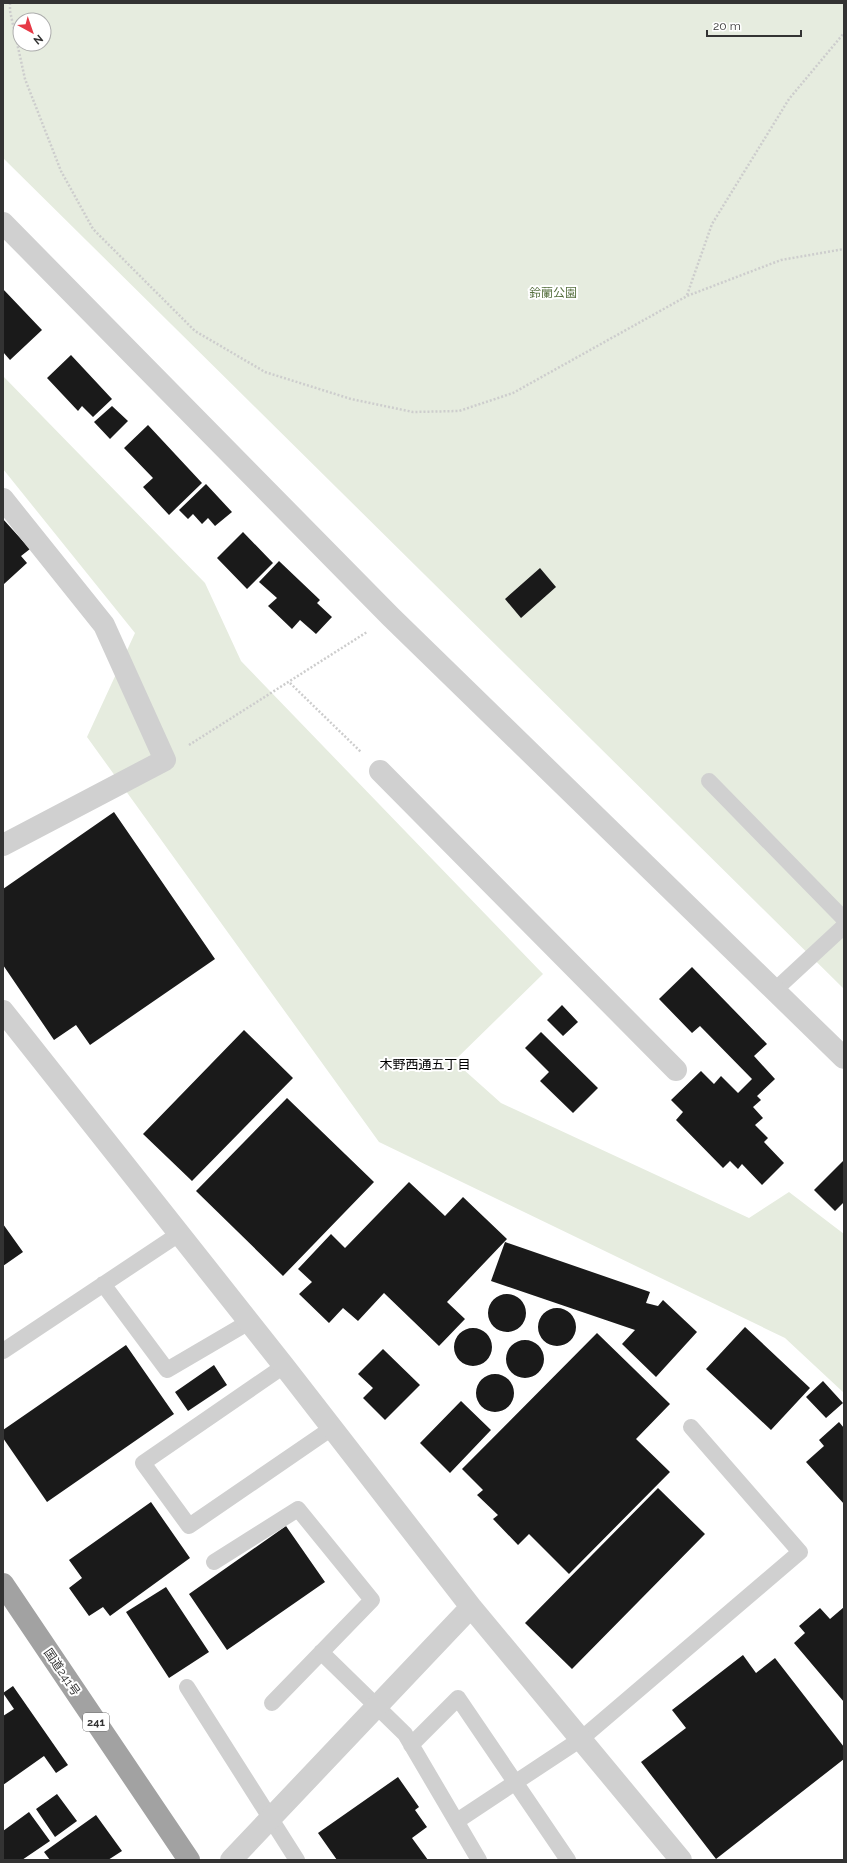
<svg xmlns="http://www.w3.org/2000/svg" width="847" height="1863" viewBox="0 0 847 1863" font-family="Raleway,'Noto Sans JP',sans-serif">
<style>
.green{fill:#e6ecdf;fill-rule:evenodd}
.building{fill:#1a1a1a}
.lines{fill:none;stroke-linecap:round;stroke-linejoin:round}
.path{stroke:#cdcdcd;stroke-width:2.5;stroke-dasharray:2 2;stroke-linecap:butt}
.service{stroke:#d0d0d0;stroke-width:16}
.pedestrian{stroke:#d0d0d0;stroke-width:22}
.minor{stroke:#d0d0d0;stroke-width:22}
.trunk{stroke:#a2a2a2;stroke-width:22}
.labels{text-anchor:middle;stroke-width:4;stroke-linejoin:round;paint-order:stroke}
.shield{fill:#fff;stroke:#707070;stroke-width:1}
.shield-label{font-size:11px;font-weight:bold;fill:#333}
.park-label{font-size:12px;fill:#56703f;stroke:#fff}
.street-label{font-size:12px;fill:#333;stroke:#fff}
.neighbourhood-label{font-size:13px;fill:#000;stroke:#fff}
</style>
<rect width="100%" height="100%" fill="#fff"/>
<!-- green -->
<path class="green" d="M3 3H844V989L3 158ZM20 20H44V44H20Z
M3 376 205 583 241 661 543 974 454 1061 501 1103 749 1218 789 1192 844 1234V1393L785 1338 379 1142 87 737 135 633 3 469Z"/>
<!-- building -->
<path class="building" d="M3 289 42 330 10 360 3 352Z
M71 355 112 399 93 417 82 406 78 411 47 378Z
M112 406 128 421 110 439 94 422Z
M148 425 202 483 169 515 143 487 153 478 124 448Z
M206 484 232 512 215 526 208 518 202 524 193 514 188 519 179 510Z
M3 519 30 549 21 556 27 563 4 584Z
M243 532 273 563 247 589 217 558Z
M279 561 320 600 317 603 332 617 316 634 300 620 292 629 268 606 277 598 259 582Z
M540 568 556 587 521 618 505 599Z
M114 812 215 959 90 1045 76 1025 54 1040 3 965V889Z
M692 967 767 1044 754 1056 775 1079 757 1096 761 1100 753 1107 763 1118 755 1125 768 1138 764 1142 784 1163 762 1185 742 1164 738 1169 730 1161 723 1168 676 1120 683 1112 671 1100 701 1071 714 1084 721 1076 738 1093 752 1079 700 1026 692 1033 659 999Z
M562 1005 578 1022 563 1036 547 1020Z
M244 1030 293 1078 192 1181 143 1134Z
M541 1032 598 1088 573 1113 540 1081 549 1072 525 1048Z
M287 1098 374 1182 283 1276 196 1191Z
M844 1160V1202L835 1211 814 1190Z
M409 1182 445 1216 463 1197 507 1239 447 1302 465 1319 439 1346 384 1293 358 1321 343 1308 329 1323 299 1294 312 1282 298 1269 331 1234 345 1248Z
M3 1224 23 1252 3 1266Z
M505 1242 650 1292 646 1303 658 1306 663 1300 697 1332 656 1377 622 1344 635 1330 491 1281Z
M488 1313a19 19 0 1 1 38 0a19 19 0 1 1-38 0Z
M538 1327a19 19 0 1 1 38 0a19 19 0 1 1-38 0Z
M745 1327 810 1388 771 1430 706 1369Z
M454 1347a19 19 0 1 1 38 0a19 19 0 1 1-38 0Z
M597 1333 670 1404 636 1439 670 1472 569 1574 529 1534 518 1545 493 1519 498 1515 477 1495 483 1490 462 1469Z
M506 1359a19 19 0 1 1 38 0a19 19 0 1 1-38 0Z
M126 1345 174 1414 47 1502 3 1438V1430Z
M383 1349 420 1385 385 1420 363 1398 373 1388 358 1374Z
M214 1365 227 1385 188 1411 175 1392Z
M476 1393a19 19 0 1 1 38 0a19 19 0 1 1-38 0Z
M823 1381 843 1403 826 1418 806 1397Z
M461 1401 491 1430 450 1473 420 1443Z
M839 1422 844 1428V1504L806 1462 824 1446 819 1440Z
M658 1488 705 1534 572 1669 525 1623Z
M151 1502 190 1558 110 1616 103 1607 89 1616 69 1588 82 1578 69 1560Z
M286 1526 325 1582 227 1650 189 1594Z
M166 1587 209 1652 169 1678 126 1612Z
M844 1607V1702L794 1643 805 1633 799 1626 820 1608 830 1619Z
M743 1655 756 1673 775 1658 844 1747V1759L716 1859 641 1762 686 1728 672 1710Z
M13 1686 68 1765 56 1773 44 1756 3 1785V1716L14 1709 3 1693Z
M398 1777 419 1807 415 1810 427 1827 412 1838 428 1860H337L318 1833Z
M57 1794 77 1821 55 1837 36 1809Z
M29 1812 50 1841 22 1860H3V1831Z
M96 1815 122 1851 108 1860H50L44 1852Z"/>
<g class="lines">
<!-- path -->
<path class="path" d="M10 3V11L25 79 61 171 93 229 195 331 265 372 351 399 413 412 459 411 513 393 687 296 781 260 844 249
M687 295 712 224 789 99 844 33
M290 683 361 752
M189 745 367 632"/>
<!-- service -->
<path class="service" d="M709 781 844 919
M775 990 844 926
M103 1284 167 1370 249 1322
M3 1351 179 1234
M284 1366 143 1463 189 1526 332 1428
M214 1562 298 1509 372 1600 272 1703
M321 1652 405 1734 479 1860
M187 1687 297 1860
M411 1745 458 1698 568 1860
M457 1821 581 1739 800 1552 691 1427"/>
<!-- pedestrian -->
<path class="pedestrian" d="M380 771 676 1070"/>
<!-- minor -->
<path class="minor" d="M3 223 391 617 844 1058
M3 499 104 625 165 760 3 845
M3 1011 284 1366 471 1607 681 1860
M231 1860 471 1607"/>
<!-- trunk -->
<path class="trunk" d="M3 1584 189 1860"/>
</g>
<g class="labels">
<!-- shield labels -->
<rect class="shield" x="83" y="1713" width="26" height="18" rx="3"/>
<g class="shield-label">
<text x="96" y="1726">241</text>
</g>
<!-- park labels -->
<g class="park-label">
<text x="553" y="297">鈴蘭公園</text>
</g>
<!-- street labels -->
<g class="street-label">
<text transform="translate(62 1672) rotate(56)" y="4">国道241号</text>
</g>
<!-- neighbourhood labels -->
<g class="neighbourhood-label">
<text x="425" y="1069">木野西通五丁目</text>
</g>
</g>
<!-- border -->
<rect width="847" height="1863" fill="none" stroke="#333333" stroke-width="8"/>
<!-- north arrow -->
<g transform="translate(32 32) rotate(140)"><circle r="19" fill="#ffffff" stroke="#adadad"/>
<path d="M0-3L7 15L0 10L-7 15Z" fill="#e63946"/>
<text y="-6" font-size="11" font-weight="bold" text-anchor="middle" fill="#333333">N</text>
</g>
<!-- scale -->
<path d="M707 30v6h94v-6" fill="none" stroke="#333333" stroke-width="2"/>
<text x="713" y="30" font-size="12" fill="#333333" stroke="#ffffff" stroke-width="3" paint-order="stroke">20 m</text>
</svg>
